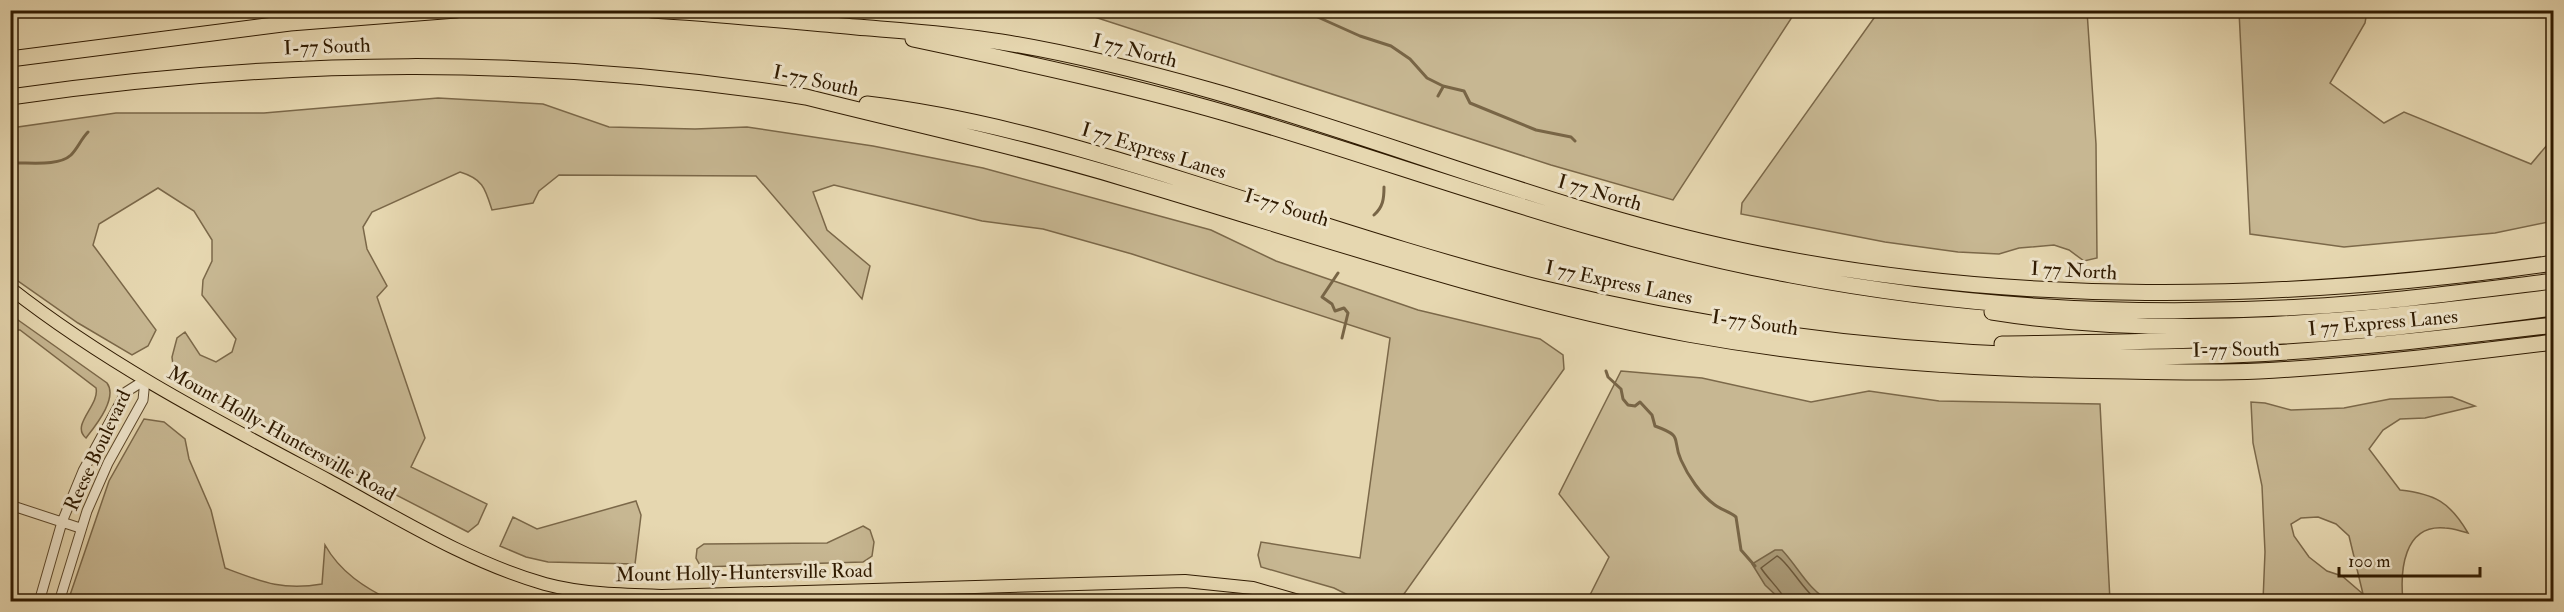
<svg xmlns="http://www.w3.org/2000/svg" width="2564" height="612" viewBox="0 0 2564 612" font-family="'IM FELL Double Pica',serif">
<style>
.green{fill:#c7b792;stroke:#7b6849;stroke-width:1.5;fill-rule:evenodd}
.water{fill:#a89774;stroke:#786546;stroke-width:1.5}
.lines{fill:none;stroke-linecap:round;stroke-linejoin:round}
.shore{stroke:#6c583a;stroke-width:1.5}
.stream{stroke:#786546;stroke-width:3}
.minor-casing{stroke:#5d492c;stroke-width:11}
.major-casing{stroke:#2f1a00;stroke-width:14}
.highway-casing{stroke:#2f1a00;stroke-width:17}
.minor{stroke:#efe5cc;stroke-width:9}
.major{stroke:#e6d7b0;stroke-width:12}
.highway{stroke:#e6d7b0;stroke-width:15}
.labels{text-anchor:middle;stroke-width:6;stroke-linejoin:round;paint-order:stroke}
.street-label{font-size:20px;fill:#2f1a00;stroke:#efe5cc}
</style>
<rect width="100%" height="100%" fill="#e6d7b0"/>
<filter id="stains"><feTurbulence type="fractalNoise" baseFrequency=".00333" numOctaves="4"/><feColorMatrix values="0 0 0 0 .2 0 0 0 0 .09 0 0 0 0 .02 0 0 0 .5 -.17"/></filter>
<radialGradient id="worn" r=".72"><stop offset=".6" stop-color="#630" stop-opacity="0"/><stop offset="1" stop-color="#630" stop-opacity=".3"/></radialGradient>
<!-- green -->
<path class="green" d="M1076 11H1796L1673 200 1551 165Z
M1879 11H2087L2096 144 2097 258 2084 261 2069 250 2054 245 2019 248 1999 254 1958 252 1885 242 1741 214 1742 203Z
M2239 11H2367L2365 23 2330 83 2384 123 2404 112 2531 164 2553 138V221L2495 233 2344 247 2250 234Z
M438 98 543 104 609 127 695 129 747 127 873 146 983 168 1211 230 1276 261 1418 310 1540 339 1563 355 1564 369 1399 601H1360L1334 588 1261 567 1258 555 1261 542 1360 558 1390 338 1132 254 1043 229 982 221 834 185 813 192 827 230 870 266 862 299 756 176 559 175 539 191 533 203 492 210C485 188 483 179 460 172L372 212 363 227 367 249 387 286 377 297 425 438 411 467 487 504 478 524 468 532 175 381 172 357 177 338 185 332 200 355 216 362 232 352 236 339 202 295 203 280 212 261V240L194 211 158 188 99 224 93 245 156 330 148 346 132 355 78 323 11 276V128L116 113H264Z
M11 315 107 383C118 398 96 425 86 438 70 425 100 405 96 388L20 330H11Z
M1621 371 1702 378 1811 402 1869 391 1939 401 2100 404 2110 601H1587L1609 557 1559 494Z
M2452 397 2475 406 2425 418 2400 419 2383 430 2369 449 2400 490C2435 494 2450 502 2468 533 2460 531 2452 528 2445 528 2403 524 2400 572 2403 601H2263L2265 552 2262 486 2253 443 2251 402 2265 403 2291 410 2344 408 2390 399ZM2318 517 2336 524 2349 536 2363 594 2342 576 2327 571 2309 557 2294 536 2291 524 2301 518Z
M144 419 164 422 185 439 189 459 211 510 225 568C262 582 283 591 322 584L325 545C340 572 365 588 392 601H68L109 481Z
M636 501 641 515 635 564 548 562 526 557 500 546 513 517 537 529Z
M863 526 870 530 874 542 872 556 863 562 701 567 696 558 697 549 704 544 827 543Z"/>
<!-- water -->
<path class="water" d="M1775 550H1782C1799 568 1808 590 1830 601H1782L1765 585 1752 564Z"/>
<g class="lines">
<!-- shore -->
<path class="shore" d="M1786 602C1784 593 1767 578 1761 568L1777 556C1787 560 1804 592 1819 602"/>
<!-- stream -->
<path class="stream" d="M1302 10 1360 36 1391 46 1410 59 1427 78 1443 86 1464 91 1470 103 1536 130 1571 137 1575 141
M1438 96 1443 87
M10 163C28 162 58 167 71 155 78 148 81 139 88 132
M1374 215C1383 207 1384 199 1384 187
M1338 273 1322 297 1332 304 1335 311 1344 308 1348 313 1342 338
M1606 371 1608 377 1621 389 1623 399 1628 405 1635 406 1640 402 1652 415 1655 426C1685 437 1671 438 1681 460 1688 476 1701 495 1715 505 1722 510 1730 512 1736 517L1741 550 1755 566"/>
<defs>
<path id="minor" d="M10 505 80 528
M39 602 62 522 83 471 126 392 145 380
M59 602 87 511 108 463 143 400 145 380"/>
<path id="major" d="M10 288C108 365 219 422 328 480 398 518 468 562 545 584 582 594 623 595 662 596L1185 581 1253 588 1302 602"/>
<path id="highway" d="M652 10C720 14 788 21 856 27 904 31 952 34 1001 42 1071 53 1141 71 1209 90 1387 140 1559 212 1740 250 2009 307 2283 302 2554 263
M913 39C1026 63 1139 87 1249 120 1429 174 1605 241 1791 275 1959 307 2131 317 2302 307 2386 303 2470 291 2554 281
M10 59 290 23 456 10
M10 97C279 58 538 55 806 97 913 124 1021 147 1127 179 1314 234 1497 299 1688 334 1832 360 1979 370 2125 371 2170 372 2215 373 2259 371 2358 366 2456 354 2554 342
M867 104C976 117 1082 148 1186 181 1304 218 1421 258 1541 288 1756 341 1980 362 2201 356 2319 353 2436 339 2554 325
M1992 312C2179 342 2367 320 2554 297
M2002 344C2120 342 2238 341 2355 331 2422 326 2487 316 2554 308"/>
</defs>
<!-- minor casing -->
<use href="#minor" class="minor-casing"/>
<!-- major casing -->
<use href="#major" class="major-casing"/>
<!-- highway casing -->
<use href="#highway" class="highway-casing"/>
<!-- minor -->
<use href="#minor" class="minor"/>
<!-- major -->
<use href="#major" class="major"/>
<!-- highway -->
<use href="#highway" class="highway"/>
</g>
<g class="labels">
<!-- street labels -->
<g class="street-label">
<text transform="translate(327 46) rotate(-2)" y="7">I-77 South</text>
<text transform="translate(1135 50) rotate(14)" y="7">I 77 North</text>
<text transform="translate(816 80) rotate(12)" y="7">I-77 South</text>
<text transform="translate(1154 150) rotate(17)" y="7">I 77 Express Lanes</text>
<text transform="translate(1600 192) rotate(16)" y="7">I 77 North</text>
<text transform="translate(1287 207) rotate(17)" y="7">I-77 South</text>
<text transform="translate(2074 270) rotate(3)" y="7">I 77 North</text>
<text transform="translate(1619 282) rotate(12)" y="7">I 77 Express Lanes</text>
<text transform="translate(1755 322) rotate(8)" y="7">I-77 South</text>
<text transform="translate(2383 322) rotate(-5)" y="7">I 77 Express Lanes</text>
<text transform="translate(2236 349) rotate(-1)" y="7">I-77 South</text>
<text transform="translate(282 433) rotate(29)" y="7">Mount Holly-Huntersville Road</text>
<text transform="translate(97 450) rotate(-65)" y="7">Reese Boulevard</text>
<text transform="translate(744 572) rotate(-1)" y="7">Mount Holly-Huntersville Road</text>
</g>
</g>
<!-- margin -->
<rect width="2564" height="612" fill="none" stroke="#e6d7b0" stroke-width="36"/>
<rect x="12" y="12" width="2540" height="588" fill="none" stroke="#2f1a00" stroke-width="3"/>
<rect x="18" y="18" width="2528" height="576" fill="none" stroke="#2f1a00" stroke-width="1.5"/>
<!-- scale -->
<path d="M2339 567v9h141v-9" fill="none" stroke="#2f1a00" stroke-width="3"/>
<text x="2348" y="567" font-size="18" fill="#2f1a00" stroke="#efe5cc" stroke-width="4.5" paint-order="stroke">100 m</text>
<rect width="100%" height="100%" filter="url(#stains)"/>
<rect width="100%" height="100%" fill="url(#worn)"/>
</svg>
